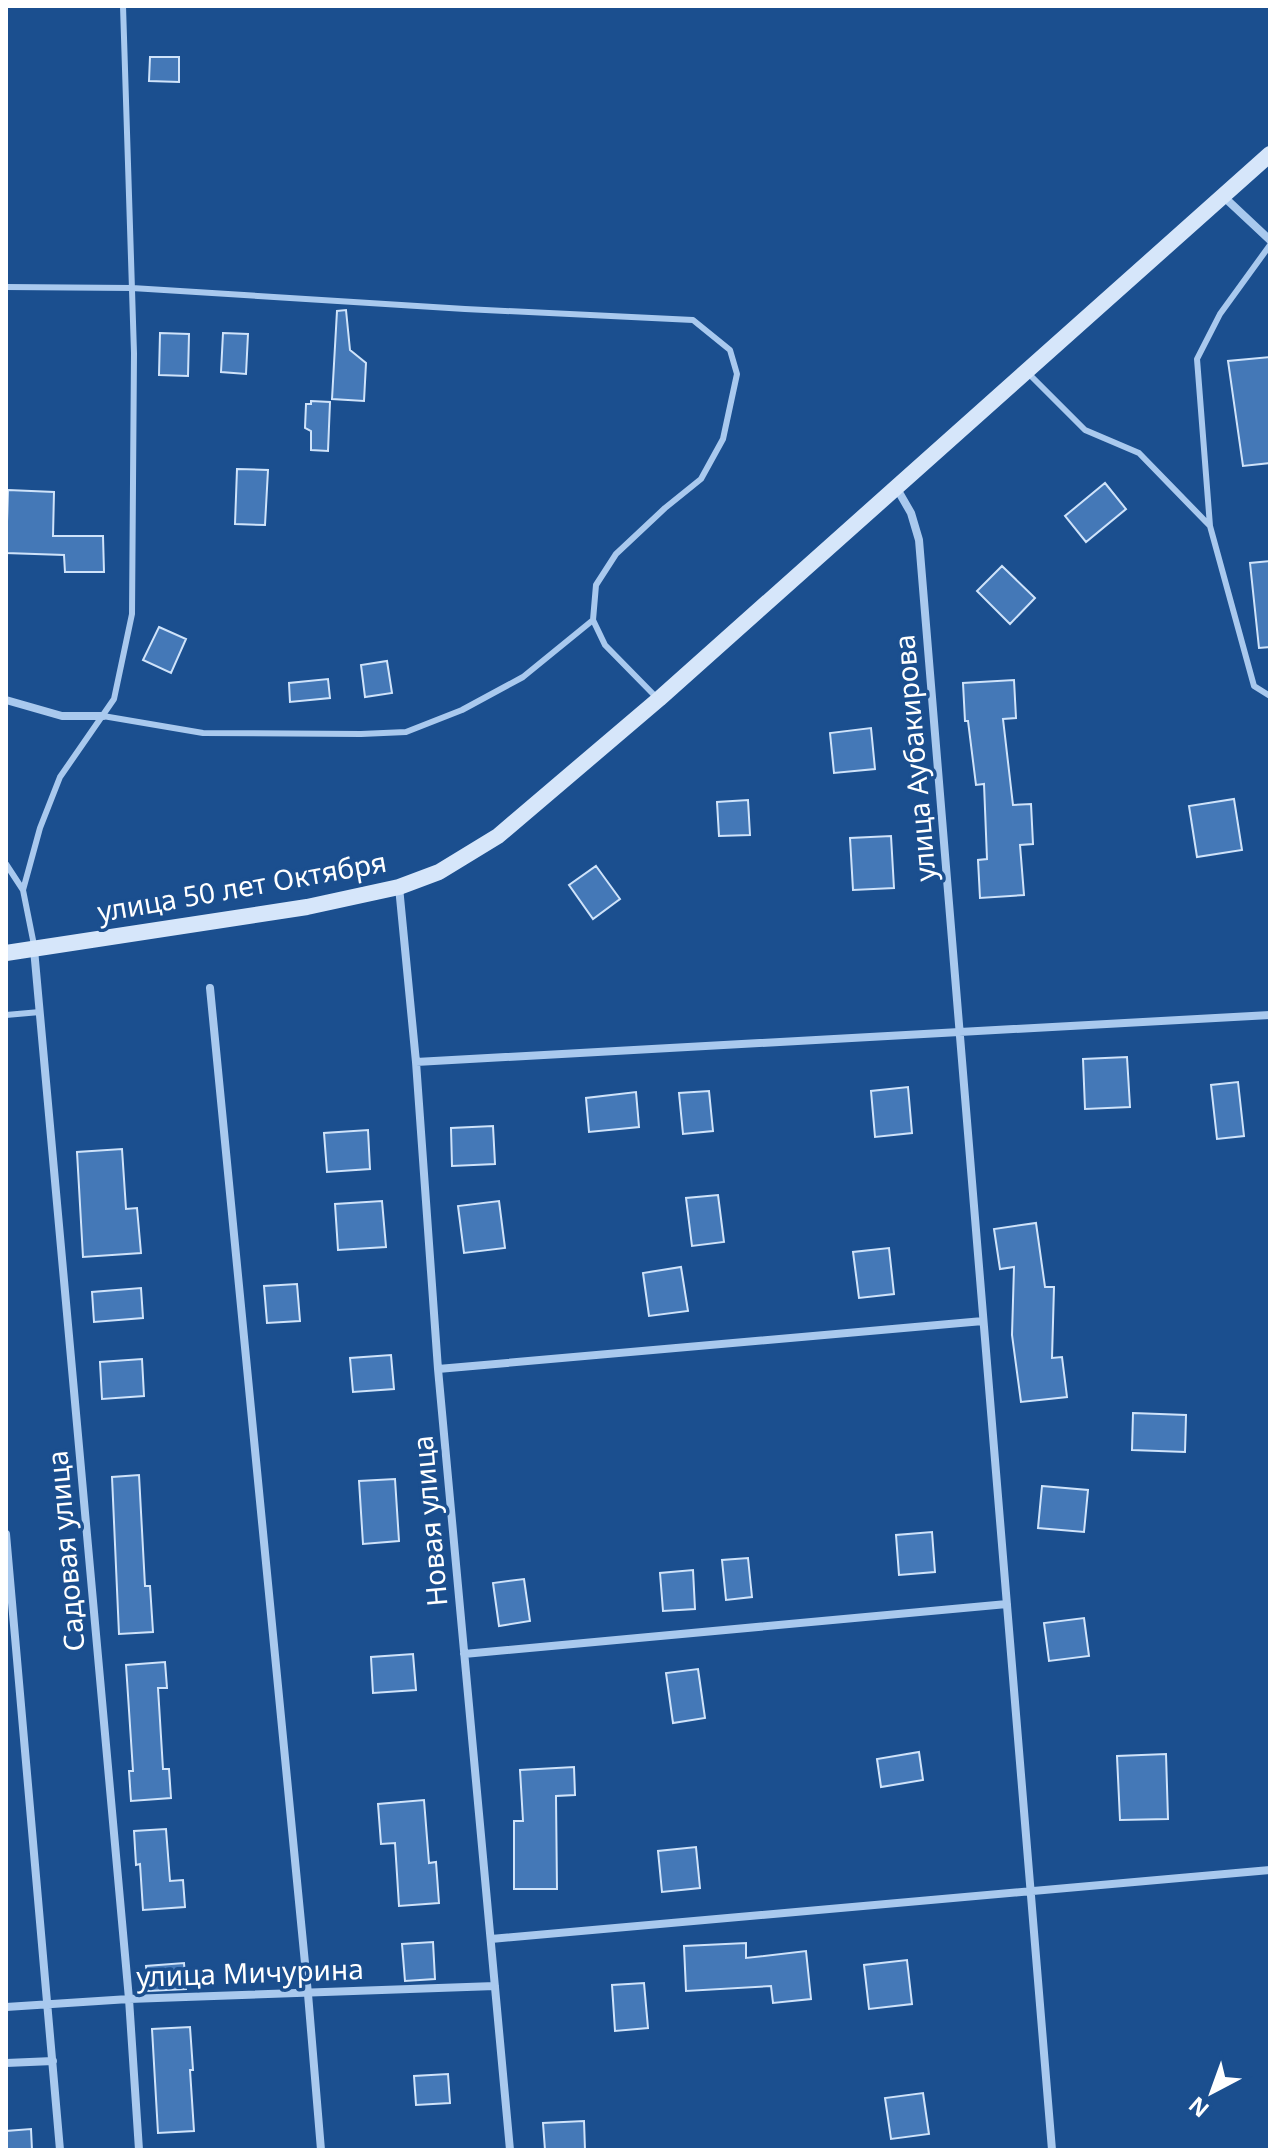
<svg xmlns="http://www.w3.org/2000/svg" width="1276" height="2156" viewBox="0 0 1276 2156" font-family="'Noto Sans',sans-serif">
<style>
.building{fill:#4478b7;stroke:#cfe3fa;stroke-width:2}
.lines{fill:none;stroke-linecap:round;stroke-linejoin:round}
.service{stroke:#a9c9ee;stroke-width:6}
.minor{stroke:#a9c9ee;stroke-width:8}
.secondary{stroke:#d6e6fa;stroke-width:16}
.labels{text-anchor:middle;stroke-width:7;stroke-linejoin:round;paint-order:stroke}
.street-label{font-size:28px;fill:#fff;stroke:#1b4f8f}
</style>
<rect width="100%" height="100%" fill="#1b4f8f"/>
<!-- building -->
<path class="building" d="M150 57H179V82L149 81Z
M346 310 350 350 366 363 364 401 332 399 337 311Z
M160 333 189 334 188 376 159 375Z
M223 333 248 334 246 374 221 372Z
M1270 357V463L1243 466 1228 361Z
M311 401 330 402 328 451 311 450V431L305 428 306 404H311Z
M237 469 268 470 265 525 235 524Z
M1105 483 1126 509 1086 542 1065 516Z
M8 490 54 492 53 536H103L104 572H65L64 555 6 553Z
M1270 561V647L1259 648 1250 563Z
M1002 566 1035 598 1010 624 977 591Z
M159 627 186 639 171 673 143 660Z
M387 661 392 693 365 697 361 665Z
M328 679 330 698 290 702 289 683Z
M1014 680 1016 718 1003 719 1013 805 1031 804 1033 844 1020 845 1024 895 980 898 978 860 987 859 984 784 976 785 968 721H965L963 683Z
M871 728 875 769 834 773 830 733Z
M1234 799 1242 850 1197 857 1189 806Z
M748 800 750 835 719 836 717 802Z
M891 836 894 888 853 890 850 838Z
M596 866 620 899 593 919 569 885Z
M1127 1057 1130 1107 1085 1109 1083 1059Z
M1238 1082 1244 1136 1217 1139 1211 1085Z
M908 1087 912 1133 875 1137 871 1091Z
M709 1091 713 1131 683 1134 679 1093Z
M636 1092 639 1127 589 1132 586 1098Z
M493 1126 495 1164 452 1166 451 1128Z
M368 1130 370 1169 327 1172 324 1133Z
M122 1149 126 1209 137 1208 141 1253 83 1257 77 1152Z
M718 1195 724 1242 692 1246 686 1198Z
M382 1201 386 1247 338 1250 335 1204Z
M499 1201 505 1248 464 1253 458 1206Z
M1036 1223 1045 1287H1054L1052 1358 1062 1357 1067 1397 1021 1402 1012 1335 1014 1267 1000 1269 994 1229Z
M889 1248 894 1294 859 1298 853 1252Z
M681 1267 688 1311 649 1316 643 1273Z
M297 1284 300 1321 267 1323 264 1286Z
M141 1288 143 1318 94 1322 92 1292Z
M391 1355 394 1389 353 1392 350 1358Z
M142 1359 144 1396 102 1399 100 1362Z
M1133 1413 1186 1415 1185 1452 1132 1450Z
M139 1475 145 1586H150L153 1632 119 1634 112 1477Z
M395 1479 399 1541 363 1544 359 1481Z
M1042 1486 1088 1490 1084 1532 1038 1528Z
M932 1532 935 1572 899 1575 896 1535Z
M748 1558 752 1597 726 1600 722 1560Z
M693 1570 695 1609 663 1611 660 1573Z
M524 1579 530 1621 499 1626 493 1583Z
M1084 1618 1089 1656 1049 1661 1044 1623Z
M413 1654 416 1690 373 1693 371 1657Z
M165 1662 167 1688H158L163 1769H169L171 1798 131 1801 129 1771H133L126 1665Z
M698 1669 705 1718 673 1723 666 1673Z
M919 1752 923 1780 881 1787 877 1759Z
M1166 1754 1168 1819 1120 1820 1117 1756Z
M574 1767 575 1795 556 1796 557 1889H514V1821H523L520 1770Z
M424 1800 429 1863 436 1862 439 1903 399 1906 395 1843 381 1844 378 1804Z
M166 1829 170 1881 183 1880 185 1907 143 1910 140 1864 136 1865 134 1831Z
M696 1847 700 1888 662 1892 658 1851Z
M433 1942 435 1979 405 1981 402 1944Z
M746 1943V1958L806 1951 811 1999 773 2003 771 1986 686 1991 684 1946Z
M907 1960 912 2004 869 2009 864 1965Z
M184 1963 186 1989 148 1991 146 1966Z
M644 1983 648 2028 615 2031 612 1985Z
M190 2027 193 2070H190L194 2131 158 2133 152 2029Z
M448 2074 450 2103 416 2105 414 2076Z
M923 2093 929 2134 891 2139 885 2098Z
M584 2121 585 2150H545L543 2123Z
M31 2129 32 2150H6V2131Z"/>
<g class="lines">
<!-- service -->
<path class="service" d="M6 287 132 288 465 309 693 320 730 350 737 374 723 439 701 479 665 508 616 554 596 585 593 620 605 645 657 698
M1029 374 1085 430 1139 453 1210 526 1254 686 1270 696
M1210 526 1197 359 1220 314 1270 245
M103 716 203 733 361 734 406 732 462 710 523 677 593 620
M6 864 23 890 34 945
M23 890 40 828 60 777 114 699 132 614 134 353 123 6
M6 1015 40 1012"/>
<!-- minor -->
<path class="minor" d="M1224 197 1270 240
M896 487 911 513 919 540 1052 2150
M6 700 62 716H103
M399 887 416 1062 438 1369 510 2150
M34 949 129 1999 139 2150
M210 988 308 1994 321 2150
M416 1062 1270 1015
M438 1369 983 1321
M6 1534 60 2150
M464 1654 1007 1604
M491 1939 1270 1870
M6 2007 129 1999 495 1986
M6 2063 53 2061"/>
<!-- secondary -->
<path class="secondary" d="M6 953 307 907 399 887 439 872 498 836 659 699 1270 154"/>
</g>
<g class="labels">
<!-- street labels -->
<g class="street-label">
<text transform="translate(915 758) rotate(-95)" y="10">улица Аубакирова</text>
<text transform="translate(242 887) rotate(-10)" y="10">улица 50 лет Октября</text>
<text transform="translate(430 1521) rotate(-95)" y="10">Новая улица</text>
<text transform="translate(66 1551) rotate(-95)" y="10">Садовая улица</text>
<text transform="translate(250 1973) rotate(-2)" y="10">улица Мичурина</text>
</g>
</g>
<!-- border -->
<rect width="1276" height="2156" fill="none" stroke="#ffffff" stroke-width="16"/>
<!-- north arrow -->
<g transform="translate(1212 2092) rotate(221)" stroke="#1b4f8f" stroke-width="6" paint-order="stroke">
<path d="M0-6L14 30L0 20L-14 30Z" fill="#ffffff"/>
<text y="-12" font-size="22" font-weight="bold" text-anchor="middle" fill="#ffffff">N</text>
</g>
</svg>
